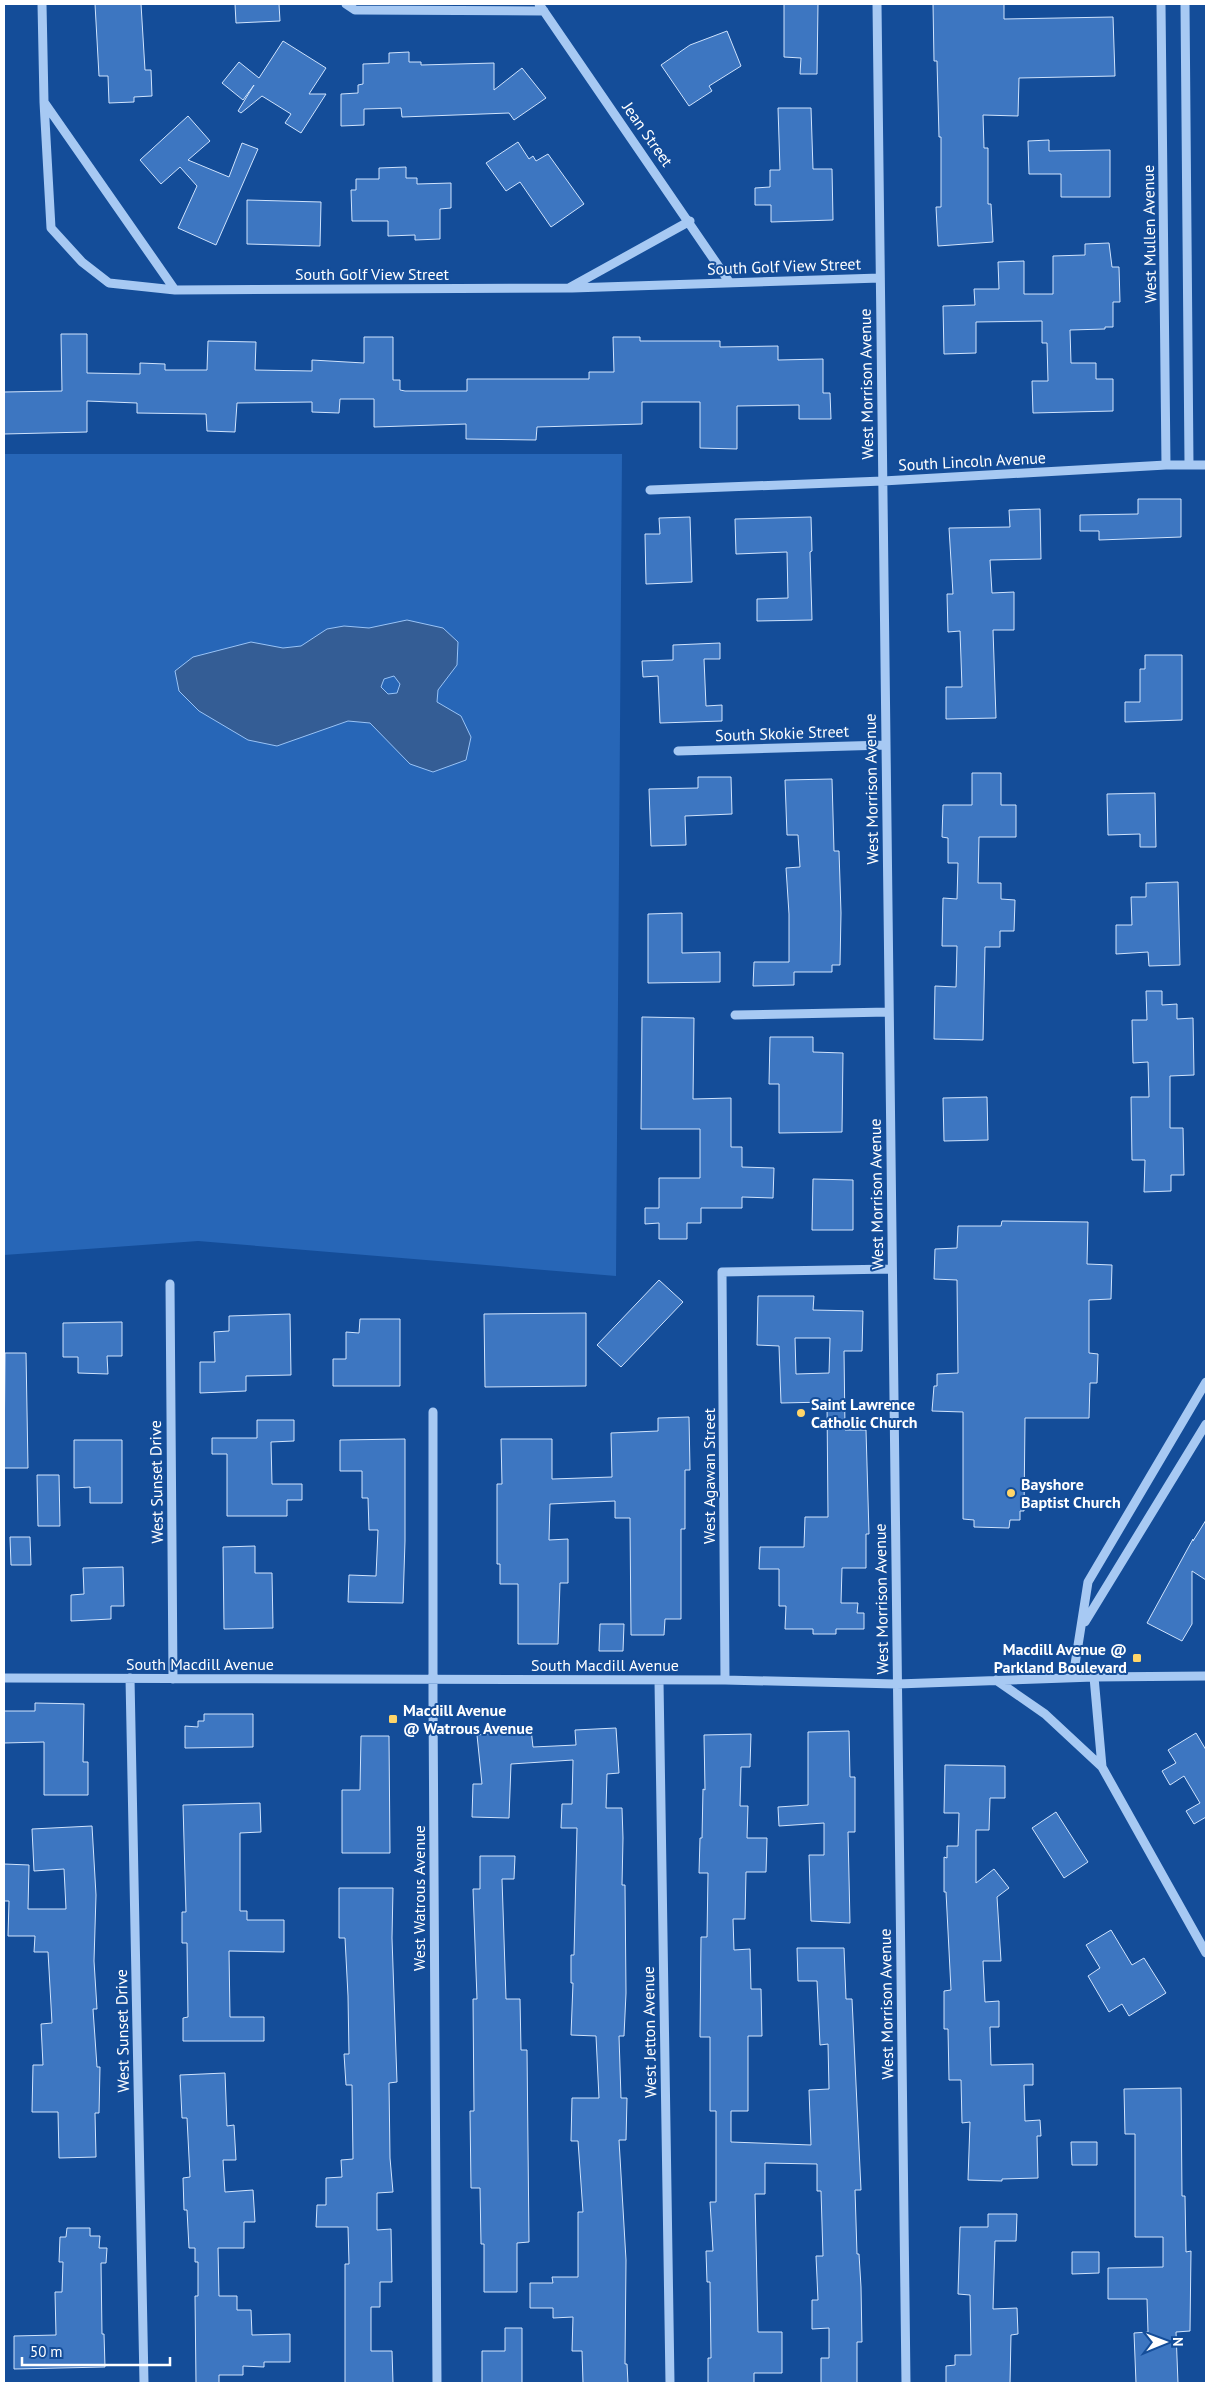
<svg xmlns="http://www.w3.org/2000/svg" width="1210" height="2387" viewBox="0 0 1210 2387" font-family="'PT Sans',sans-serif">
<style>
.green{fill:#2766b7}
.water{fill:#345d95;stroke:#99c3f6;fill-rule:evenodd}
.building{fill:#3d76c1;stroke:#cfe3fd;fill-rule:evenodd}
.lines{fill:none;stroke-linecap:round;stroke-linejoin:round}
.minor{stroke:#a7c9f3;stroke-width:9}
.poi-dot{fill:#ffd569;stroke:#144d99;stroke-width:2}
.labels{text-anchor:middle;stroke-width:4;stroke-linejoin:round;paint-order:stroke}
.street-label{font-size:16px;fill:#fff;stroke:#144d99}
.poi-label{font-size:16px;font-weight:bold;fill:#fff;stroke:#144d99;text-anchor:start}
</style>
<rect width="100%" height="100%" fill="#144d99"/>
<!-- green -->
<path class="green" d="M4 454H622L616 1276 198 1241 4 1255Z"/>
<!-- water -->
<path class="water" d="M407 620 443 628 458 642 457 665 438 690 437 702 461 716 471 737 466 760 433 772 410 764 370 723 348 721 277 746 248 740 199 711 179 691 175 671 193 657 251 642 283 648 301 646 327 629 344 626 369 628ZM394 676 400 684 397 693 388 694 381 687 384 679Z"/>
<!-- building -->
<path class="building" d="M95 4H141L145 70H151L152 96 134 97V102L109 103 108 76H99Z
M235 4H279L280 21 236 23Z
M784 4H818L817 74H800L801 58 784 57Z
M933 4H1004V19L1113 17 1115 76 1019 78 1018 116 983 115 984 148H988V204H991L993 242 938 246 936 207H941V137H939L937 61H934Z
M727 31 741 66 709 86 712 91 689 106 661 65 690 45Z
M283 41 326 68 309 94H326L301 133 285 123 291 114 262 96 241 113 238 111 254 85 243 100 222 83 239 62 259 78Z
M409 52V62H421V65L494 63V90L522 68 546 98 514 120 509 113 402 117 401 108 364 109V125L341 126V94L358 93V85L363 84V64L389 63V53Z
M778 108H811L813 169H832L833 220 771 222V205H755V188L770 187V170H780Z
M188 116 210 141 188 160 229 177 242 143 258 149 216 245 178 228 197 186 180 167 161 184 140 160Z
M1049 140V151L1110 150V197H1061V174H1029L1028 141Z
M518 142 529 159 533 156 536 161 548 154 584 204 551 227 520 182 506 191 486 163Z
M406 167V178H417V184L451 183V208L440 209V239L415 240V235L388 236V221H352L351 190H356V179H379V168Z
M247 200 321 202 320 246 247 244Z
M1109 243 1112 267H1119L1120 302H1113V327H1105V329L1070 330 1071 363H1096V379H1113V411L1033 413 1032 381H1048L1047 343H1042V321L976 322V353L944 354 943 306 975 305 974 289H999L998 262 1024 261V294H1053V256L1085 255V244Z
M61 334H87V373L140 374V363L165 364V370H207L208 341 256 342 255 370 312 371V360L364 363V337H393V380H400V390L405 391H467V379H589V372H614L613 337H640V341H720V347L778 346V360L823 359V393H830L831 419H799V405L737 406V449L700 448V402H642V424L537 427 536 440 466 439V424L374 427V399H340L339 413 312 412V402L237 403 235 432 207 431 206 414 137 413V403L87 401V432L4 434V392L62 391Z
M1138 499H1181V537L1099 540V531H1080V515L1138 514Z
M1040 509 1041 559 990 560 992 593 1014 592V630H993L996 718 946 719V687H962L960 631 948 632 947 594H953L949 528 1010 527 1009 510Z
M690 517 692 582 646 584 645 534H660L659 518Z
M811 517 812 551 810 552 812 620 757 621V599L788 598 787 552 736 554 735 519Z
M720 643V659H704L706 706 722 705V721L660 723 658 676 643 677 642 661 673 660V645Z
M1145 655H1182V720L1125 722V702H1140V669H1145Z
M972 773H1001V805H1016V837H979L978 883H1001V899L1015 900 1014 931H1000V947H985L983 1040 934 1039 935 986 956 987 957 946H942L943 898 957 899 958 863H948V838L942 837 943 805H972Z
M698 777H731L732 814 685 816 686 845 651 846 649 789 698 788Z
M832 779 834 851H839L841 913 840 965H832V972H794V985L753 986 754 962H789V914L786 868 800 867 798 835H787L785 780Z
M1155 793 1156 847H1140V834L1108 835 1107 794Z
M1178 882 1180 965 1149 966 1148 952 1116 954V925H1132L1131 897H1146V883Z
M682 913V953L720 952V982L648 983V914Z
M1146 991H1162V1005L1177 1004V1019L1193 1018 1194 1075 1170 1076V1128H1183L1184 1175H1171V1191L1144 1192 1145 1160H1132L1131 1097H1149L1148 1062 1133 1063 1132 1020H1147Z
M642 1017 694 1018 693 1099 731 1098V1147H742V1167L774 1168 773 1198 742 1197V1208H701V1223H687V1239H659V1223L645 1224V1208H659V1178H700V1129H641Z
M770 1037H813V1052L843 1053 842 1132 779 1133V1084H769Z
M987 1097 988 1140 944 1141 943 1098Z
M813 1179 853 1180V1230H812Z
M1002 1221 1088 1222 1087 1264 1112 1265 1111 1299 1089 1300V1353L1098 1354 1097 1383H1090L1089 1418H1025L1024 1511H1020V1520H1010L1009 1528 974 1527V1520L963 1519V1412L932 1411 934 1386H937V1374L958 1373 957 1280 934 1279 935 1249 957 1248 958 1226H1001Z
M659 1280 683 1302 621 1367 597 1345Z
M758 1296H814L813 1310 863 1311 862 1351H844L845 1430H866L869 1534H866V1568H842L841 1603H858L857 1613H864V1629H836V1634H813V1629H785L786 1606H779V1569H759L760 1547H804L805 1517H828L827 1402 781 1403 779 1346 757 1345ZM795 1338H830L829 1373 796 1374Z
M586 1313V1386L485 1387 484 1314Z
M290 1314 291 1375 246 1376V1391L200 1393V1362H215L214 1332 229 1331V1316Z
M360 1319H400V1386H333V1359H346V1332L359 1333Z
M122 1322V1356H107L108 1374 78 1373V1357H63V1323Z
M5 1353H26L28 1468H4Z
M689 1417 690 1470H685V1529H681V1619H665L664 1635H631L630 1518H615V1501L550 1504 549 1540 568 1539V1583H560L558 1644H518V1584H500V1564H497V1484H502L501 1439H552V1479L612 1477 611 1433 658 1431V1418Z
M257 1420H294V1441L271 1442 272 1484H302V1500H287V1516H227V1454H212V1438H257Z
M405 1439V1541L403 1603 348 1602 349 1575 376 1576 378 1530H369L368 1498H362V1471H340V1440Z
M74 1440H122V1503H90V1487L74 1488Z
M37 1475H59L60 1526H38Z
M1206 1520V1580L1192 1571V1624L1182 1641 1147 1623 1193 1539V1541Z
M10 1537H30L31 1565H11Z
M255 1546V1573H272L273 1628 224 1629 223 1547Z
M123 1567 124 1606H111V1619L71 1621V1595L84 1594 83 1568Z
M600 1624H624L623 1651H599Z
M35 1703 84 1704 83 1762H88V1795H44V1742L4 1743V1711H35Z
M204 1714H253V1747L185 1748V1726L198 1727V1721H204Z
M616 1728 619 1773 607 1774 606 1808H622L623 1838 622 1885H625L626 1993 624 2036H619L621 2098H627L626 2140H619L626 2260 625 2364H627L628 2383H583L582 2351H572L573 2317 553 2318V2308H530V2283H553L552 2277H578V2212H583L578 2141H571L572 2098H599L596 2036 571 2035 573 1983H571V1955H574L577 1828H561L562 1804H572L573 1760 511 1764 509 1818 472 1817 473 1784H482L477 1735 531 1729 533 1747 576 1745 575 1730Z
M849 1731 850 1777H855V1832H848L850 1923 811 1921 809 1855H824V1823L779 1826 778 1807 808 1805V1732Z
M1196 1733 1206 1750V1817L1194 1824 1186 1811 1200 1803 1184 1776 1170 1785 1162 1771 1176 1763 1168 1750Z
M751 1734 750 1767H741L740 1806H748L747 1838H767L766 1872H746L745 1919H733L734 1950 750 1949 751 1989H761L762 2036H748V2111H731V2142L811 2145 809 2090 829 2089 828 2044 820 2045 817 1981H798L797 1948H844L846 1999H852L861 2190H855L857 2254H859L861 2287 862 2342H857V2383H821V2358H829V2328L812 2329V2300H818L816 2256H823L821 2191H817V2164L765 2163V2194H755L758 2332H782V2373H754V2383H708V2358H711L710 2282H707L706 2251H713L710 2202H716V2111H710V2037H700L701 1937H707L708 1873H699L700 1838H702L703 1789 705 1790 704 1735Z
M361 1736H389L390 1853H342V1790H360Z
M945 1765 1005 1766V1798H990L989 1830H976V1883L994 1869 1009 1888 997 1897 1001 1961H983L985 2002 999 2001V2027H990L991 2065 1033 2064V2085H1024L1025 2121 1040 2120 1041 2136H1037L1038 2178 1002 2179V2181L968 2180 970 2122 962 2123 961 2080H949L948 2029H944V1991L951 1990 946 1892H944V1857L947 1858V1846H958L959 1813H944Z
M260 1803 261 1832 240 1833V1911H247V1920H284V1952L229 1951 230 2017H264V2041H183V2018L188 2017 187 1943H182V1912H186L183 1805Z
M1056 1812 1088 1862 1064 1878 1032 1828Z
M92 1826 96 1895 94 1961 97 2009H93L97 2067H100L99 2113H95L96 2157 59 2158 58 2112H32L33 2065H43L41 2024 52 2023 48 1952H34L35 1936H8L9 1901H4V1864L29 1865 28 1909H66L64 1869 34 1871 32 1829Z
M480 1856H515L514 1879H502L506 1999H520L521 2050H527L529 2242 517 2243V2292H484V2244H481L480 2188H471L470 2111H474L473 1999H477L473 1889H480Z
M339 1888H393L392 1938 397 2082 389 2083 390 2158 393 2192 377 2193V2230L391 2229 392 2282H380V2307H371V2351H392L393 2383H345V2264H349L348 2227H316L317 2205H326V2178L342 2177 341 2160 353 2159 352 2085H346L344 2054H349L348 1996 345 1938H339Z
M1111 1930 1132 1965 1144 1958 1166 1993 1129 2016 1122 2004 1109 2012 1088 1976 1100 1968 1086 1945Z
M225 2073 227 2126 234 2125 236 2160H223L225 2192 253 2190 255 2222H244V2248H218L219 2296H237V2310H251L252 2335 290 2334V2362H264V2367L243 2366V2375H219V2383H196L195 2296H198V2262H195V2248H189L187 2210H184L183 2178 190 2177 187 2118H182L180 2075Z
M1181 2088 1182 2196H1185L1186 2252 1191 2251 1190 2331 1176 2332 1178 2383H1136L1134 2333 1148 2332 1147 2299H1108V2268L1163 2267V2237H1135V2134H1125L1124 2089Z
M1071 2142H1097V2165H1072Z
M988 2214H1017L1016 2241H995L993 2309 1017 2308 1018 2334 1011 2335 1010 2383H946V2366L955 2365V2355H971L970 2295 958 2294 960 2227H988Z
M67 2228H90V2236H100L99 2248H107L106 2263H101L102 2334H104L105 2367 14 2369V2336L56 2335 55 2292H62L63 2262H59L60 2237H66Z
M1072 2252H1099V2273L1072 2274Z
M505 2328H522V2383H482V2351H505Z"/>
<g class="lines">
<!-- minor -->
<path class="minor" d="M42 4 44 102 175 290
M346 4 355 10 544 11
M539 4 730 283
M877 4 906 2383
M1161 4 1166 465
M1185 4 1189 464
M44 102 51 228 82 262 109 283 175 290 569 288 690 221
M572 288 880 278
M650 490 883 481 1166 465H1206
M678 751 886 745
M735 1015 889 1012
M170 1284 173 1679
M433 1412V1699L437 2383
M1085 1622 1206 1424
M1073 1677 1088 1582 1206 1382
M1094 1677 1102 1767 1206 1953
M4 1678 725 1680 897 1684 1094 1677 1206 1676
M130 1678 144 2383
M725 1680 722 1272 892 1269
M996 1680 1045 1714 1102 1767
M659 1681 670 2383"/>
</g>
<!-- markers -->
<g class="poi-dot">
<circle cx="801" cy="1413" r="5"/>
<circle cx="1011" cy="1493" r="5"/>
<rect x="1132" y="1653" width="10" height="10" rx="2.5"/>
<rect x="388" y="1714" width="10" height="10" rx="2.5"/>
</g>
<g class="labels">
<!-- street labels -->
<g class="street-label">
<text transform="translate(648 134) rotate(55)" y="6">Jean Street</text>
<text transform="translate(1149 234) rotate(-91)" y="6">West Mullen Avenue</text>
<text transform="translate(784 266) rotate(-2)" y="6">South Golf View Street</text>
<text x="372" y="280">South Golf View Street</text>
<text transform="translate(866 384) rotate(-91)" y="6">West Morrison Avenue</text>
<text transform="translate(972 461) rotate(-3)" y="6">South Lincoln Avenue</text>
<text transform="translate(782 733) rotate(-2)" y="6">South Skokie Street</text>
<text transform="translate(871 789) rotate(-91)" y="6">West Morrison Avenue</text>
<text transform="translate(876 1194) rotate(-91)" y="6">West Morrison Avenue</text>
<text transform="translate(709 1476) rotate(-90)" y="6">West Agawan Street</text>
<text transform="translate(156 1482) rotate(-91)" y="6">West Sunset Drive</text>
<text transform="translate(881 1599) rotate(-91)" y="6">West Morrison Avenue</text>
<text x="200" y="1670">South Macdill Avenue</text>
<text x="605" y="1671">South Macdill Avenue</text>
<text transform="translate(419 1898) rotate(-90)" y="6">West Watrous Avenue</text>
<text transform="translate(886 2004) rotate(-91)" y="6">West Morrison Avenue</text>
<text transform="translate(122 2031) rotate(-91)" y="6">West Sunset Drive</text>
<text transform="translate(649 2032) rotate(-91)" y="6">West Jetton Avenue</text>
</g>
<!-- poi labels -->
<g class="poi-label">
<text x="811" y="1410">Saint Lawrence<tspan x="811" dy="18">Catholic Church</tspan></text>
<text x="1021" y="1490">Bayshore<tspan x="1021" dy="18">Baptist Church</tspan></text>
<text x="1127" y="1655" text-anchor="end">Macdill Avenue @<tspan x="1127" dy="18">Parkland Boulevard</tspan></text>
<text x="403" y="1716">Macdill Avenue<tspan x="403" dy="18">@ Watrous Avenue</tspan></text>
</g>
</g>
<!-- border -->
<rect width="1210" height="2387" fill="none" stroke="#ffffff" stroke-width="10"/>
<!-- north arrow -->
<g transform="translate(1165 2342) rotate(89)" stroke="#144d99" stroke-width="4" paint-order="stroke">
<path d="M0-4L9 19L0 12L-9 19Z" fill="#ffffff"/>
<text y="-8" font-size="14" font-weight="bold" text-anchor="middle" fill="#ffffff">N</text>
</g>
<!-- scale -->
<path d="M22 2357v8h148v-8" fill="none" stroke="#ffffff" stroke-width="2.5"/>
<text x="30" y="2357" font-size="15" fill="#ffffff" stroke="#144d99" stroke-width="4" paint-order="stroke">50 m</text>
</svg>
